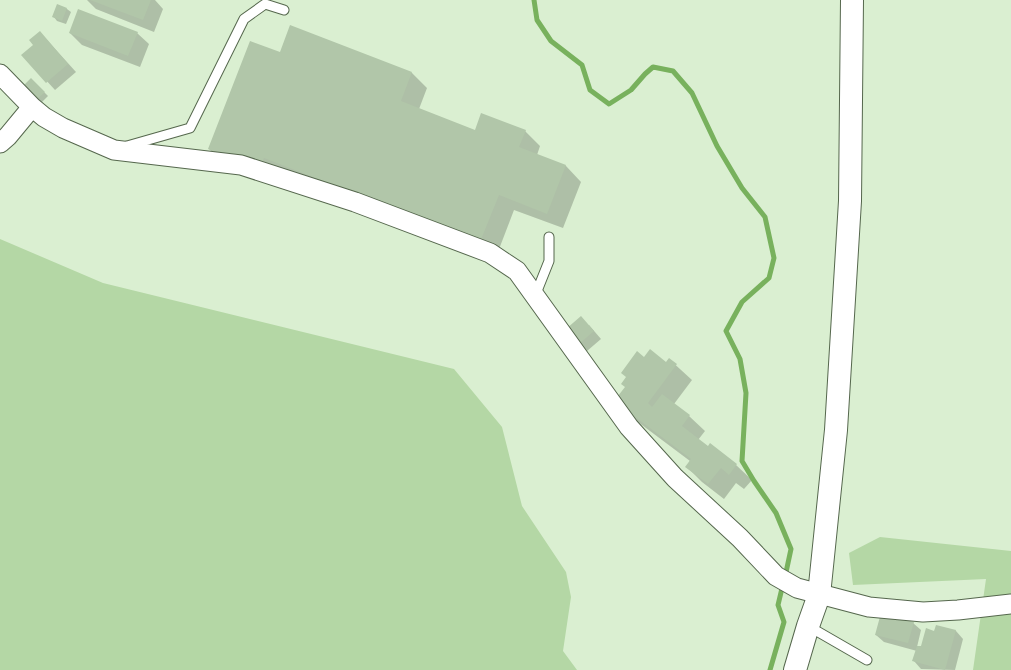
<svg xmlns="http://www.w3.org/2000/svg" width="1011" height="670" viewBox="0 0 1011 670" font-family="Montserrat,sans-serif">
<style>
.green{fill:#b4d7a5}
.shadow{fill:#0003}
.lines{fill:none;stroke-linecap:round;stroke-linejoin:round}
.stream{stroke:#78b15d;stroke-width:5}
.building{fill:#b1c6a9}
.service-casing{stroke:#55674d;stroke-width:11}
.minor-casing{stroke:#55674d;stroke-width:21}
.tertiary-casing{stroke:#55674d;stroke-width:24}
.service{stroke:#fff;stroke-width:9}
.minor{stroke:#fff;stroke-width:19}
.tertiary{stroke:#fff;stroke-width:22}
</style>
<rect width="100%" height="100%" fill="#daefd1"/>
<!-- green -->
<path class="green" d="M0 239 103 283 454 369 502 427 522 506 566 572 571 597 563 651 577 670H0Z
M880 537 1011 551V670H973L986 579 853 585 849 553Z"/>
<!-- shadow -->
<path class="shadow" d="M87 0H155L163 9 154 32 96 9Z
M58 5 67 9 71 12 66 24 57 21 54 17Z
M70 33H137L149 44 140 67 82 45Z
M47 40 76 72 55 90 23 55Z
M280 53 412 73 427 88 419 109 475 131H525L540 146 537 155 566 166 581 182 563 228 514 210 496 257 225 164 209 149Z
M31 79 48 96 40 104 24 87Z
M589 325 601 339 587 351 579 343Z
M644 358 666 363 669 359 692 380 674 404 689 416 705 431 698 440 736 465 752 480 744 489 736 483 724 499 702 482 687 467 690 461 630 416 625 387Z
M913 623 921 630 917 647H922L935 632 956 631 963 639 955 670 921 669 914 661 917 651 884 642 876 635Z"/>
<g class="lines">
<!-- stream -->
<path class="stream" d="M534 0 537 20 551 41 582 65 590 90 609 104 631 90 645 74 653 67 673 71 692 93 717 146 742 188 765 217 774 258 769 278 742 302 726 331 740 359 746 393 742 461 754 481 776 513 791 549 785 577
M770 670 784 622 778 605 783 584"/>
</g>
<!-- building -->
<path class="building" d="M90 0H151L143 20Z
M57 4 67 8 62 21 52 17Z
M78 9 138 32 128 56 69 33Z
M290 25 412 72 401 101 475 130 481 113 526 130 519 147 566 165 547 214 499 195 480 242 264 158 260 169 208 149 250 41 280 52Z
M40 31 68 64 46 83 21 55 33 45 29 40Z
M31 78 45 92 35 101 22 87Z
M581 316 594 331 579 344 566 329Z
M650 349 666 362 669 358 677 364 648 403 652 407 662 394 690 415 682 426 708 446 710 443 737 464 729 475 721 468 708 484 685 467 691 459 614 401 625 387 621 384 626 377 621 373 637 351 644 357Z
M881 613 914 622 908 643 875 635Z
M936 625 956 630 945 670 912 661 917 646H921L926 628 934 631Z"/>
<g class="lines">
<defs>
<path id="service" d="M127 146 190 128 244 19 265 4 284 10
M535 296 549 261V237
M808 626 867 660"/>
<path id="minor" d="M0 74 32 107 44 117 63 128 114 150 241 165 355 202 490 253 517 271 629 427 675 478 740 538 776 576 797 588 869 607 923 612 958 610 1011 604
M0 143 8 136 32 107"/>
<path id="tertiary" d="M795 670 808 626 819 595 836 430 850 201 852 0"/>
</defs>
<!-- service casing -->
<use href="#service" class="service-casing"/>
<!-- minor casing -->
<use href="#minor" class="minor-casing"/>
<!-- tertiary casing -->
<use href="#tertiary" class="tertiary-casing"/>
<!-- service -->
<use href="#service" class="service"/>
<!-- minor -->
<use href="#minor" class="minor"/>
<!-- tertiary -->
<use href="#tertiary" class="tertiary"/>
</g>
</svg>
